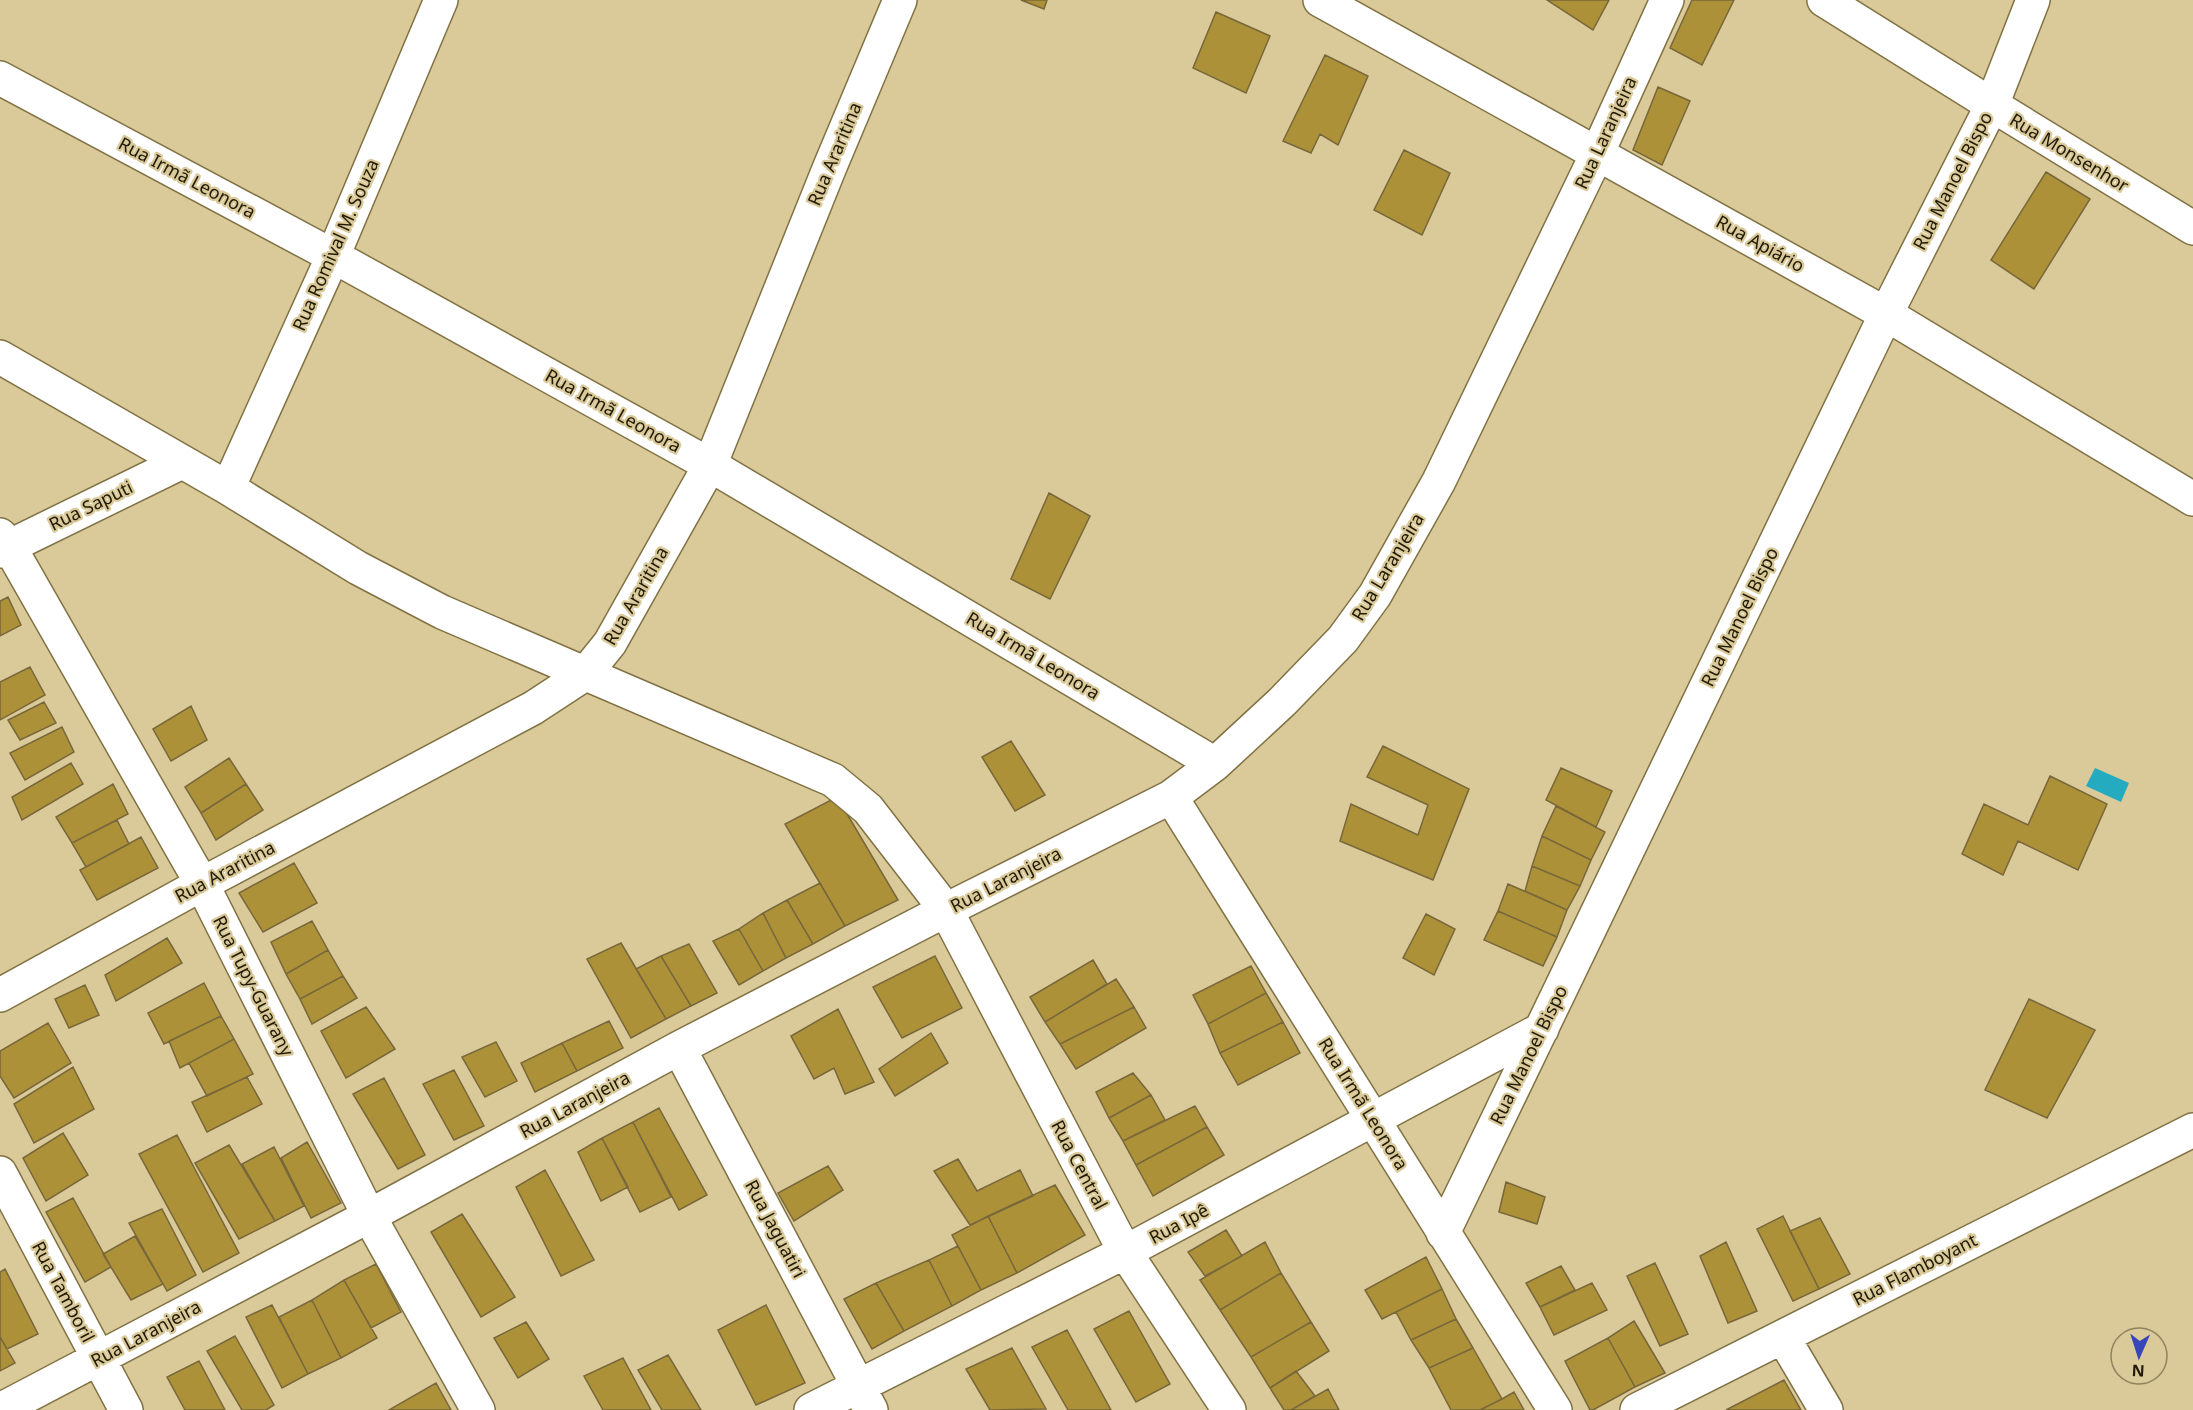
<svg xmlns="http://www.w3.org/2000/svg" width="2193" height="1410" viewBox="0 0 2193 1410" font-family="'Noto Sans',sans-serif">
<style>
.water{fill:#24abc0}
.building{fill:#ad9138;stroke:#77673a;stroke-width:1.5}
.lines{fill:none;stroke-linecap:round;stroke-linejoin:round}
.street-casing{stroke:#817244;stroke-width:36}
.street{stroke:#fff;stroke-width:33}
.labels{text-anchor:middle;stroke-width:4.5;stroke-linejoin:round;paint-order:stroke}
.street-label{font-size:18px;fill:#1f1906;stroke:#dac999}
</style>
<rect width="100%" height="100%" fill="#dac999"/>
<!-- water -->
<path class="water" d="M2095 768 2129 783 2121 802 2086 786Z"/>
<!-- building -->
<path class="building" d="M1021 0H1047L1044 9Z
M1547 0H1609L1593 30Z
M1692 0H1734L1702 65 1670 48Z
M1216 12 1270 36 1246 93 1193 68Z
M1325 55 1368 76 1338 145 1320 134 1311 153 1283 141Z
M1658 87 1690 101 1662 165 1633 150Z
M1404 150 1450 173 1422 235 1374 210Z
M2046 172 2090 199 2034 289 1991 260Z
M1049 493 1090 516 1050 599 1011 579Z
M8 597 21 625 0 636V601Z
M30 667 45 695 0 720V682Z
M44 702 56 723 20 740 8 720Z
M191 706 207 740 171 761 153 729Z
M62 727 74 752 25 780 10 753Z
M1011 741 1045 795 1015 811 982 757Z
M1383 746 1469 789 1433 880 1340 841 1351 804 1418 835 1428 805 1367 777Z
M229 758 246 784 201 813 185 787Z
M71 763 83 784 22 820 12 797Z
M1561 768 1612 791 1596 827 1546 800Z
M2050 776 2107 804 2078 870 2018 841 2003 875 1962 854 1984 804 2028 825Z
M113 784 128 814 72 843 56 817Z
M246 784 263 810 216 840 201 813Z
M837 797 898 900 845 926 785 824Z
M1556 806 1605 832 1591 860 1542 836Z
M117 820 129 844 86 867 72 843Z
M1542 836 1591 860 1580 886 1532 866Z
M141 837 158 868 97 900 80 870Z
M294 863 317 903 263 932 239 893Z
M1532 866 1580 886 1567 910 1525 891Z
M820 883 845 926 813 944 787 900Z
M1508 884 1567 910 1557 937 1498 911Z
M787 900 813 944 786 958 763 913Z
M1498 911 1557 937 1543 966 1484 940Z
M763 913 786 958 763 971 739 929Z
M1426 914 1455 929 1434 975 1403 958Z
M312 921 328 950 286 974 271 942Z
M739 929 763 971 739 985 713 941Z
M167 938 182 963 116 1001 105 975Z
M621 943 666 1019 631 1038 587 959Z
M689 944 717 993 691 1006 661 956Z
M328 950 343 976 300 999 286 974Z
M661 956 691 1006 666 1019 636 969Z
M935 956 962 1008 902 1038 873 987Z
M1093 960 1107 984 1045 1022 1030 997Z
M1251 966 1266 993 1208 1024 1193 995Z
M343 976 357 998 312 1024 300 999Z
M1116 979 1134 1007 1060 1044 1045 1022Z
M204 983 221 1016 164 1044 148 1013Z
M85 985 99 1015 69 1028 55 999Z
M1266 993 1283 1022 1220 1053 1208 1024Z
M2029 999 2095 1030 2047 1118 1985 1090Z
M366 1007 395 1049 346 1078 321 1031Z
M1134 1007 1146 1028 1076 1069 1060 1044Z
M838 1009 874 1082 845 1094 834 1068 814 1079 791 1036Z
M221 1016 234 1039 180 1068 169 1041Z
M609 1021 623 1048 577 1071 562 1043Z
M1283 1022 1300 1053 1238 1085 1220 1053Z
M48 1023 71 1063 14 1098 0 1076V1051Z
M931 1033 948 1063 895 1096 879 1069Z
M234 1039 253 1074 207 1096 189 1063Z
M496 1042 517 1081 485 1097 462 1057Z
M562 1043 577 1071 535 1092 521 1063Z
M73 1067 94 1109 34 1143 14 1104Z
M454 1070 484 1126 454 1140 423 1084Z
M1133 1073 1151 1095 1109 1118 1096 1092Z
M247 1077 262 1104 207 1132 192 1102Z
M384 1078 425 1155 398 1169 353 1094Z
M1151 1095 1165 1120 1123 1141 1109 1118Z
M1195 1106 1207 1127 1136 1165 1123 1141Z
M659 1108 707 1195 679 1210 633 1122Z
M633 1122 671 1197 640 1212 602 1138Z
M1207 1127 1224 1155 1153 1196 1136 1165Z
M63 1133 88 1175 46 1201 23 1158Z
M177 1135 239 1253 203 1272 139 1154Z
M602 1138 628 1187 601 1201 578 1152Z
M307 1142 341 1203 311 1218 281 1158Z
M229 1145 275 1221 239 1239 195 1163Z
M274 1147 304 1206 275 1221 242 1164Z
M958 1159 977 1191 1020 1170 1033 1196 970 1225 934 1171Z
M828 1166 843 1190 794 1221 778 1193Z
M545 1170 594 1260 561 1276 516 1187Z
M1506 1182 1545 1197 1537 1224 1499 1212Z
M1055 1185 1085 1235 1017 1273 988 1216Z
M73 1198 111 1267 85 1282 46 1212Z
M162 1209 196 1275 167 1291 129 1223Z
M462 1214 515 1297 481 1317 431 1232Z
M988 1216 1017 1273 981 1290 952 1235Z
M1783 1216 1819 1289 1793 1301 1757 1229Z
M1820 1218 1850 1274 1819 1289 1790 1231Z
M1226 1230 1242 1256 1205 1276 1188 1252Z
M135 1236 163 1284 131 1300 103 1254Z
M1265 1242 1281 1273 1220 1310 1200 1280Z
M1726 1242 1757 1311 1728 1323 1700 1256Z
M958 1246 981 1290 952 1306 929 1260Z
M1426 1257 1442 1289 1382 1319 1365 1290Z
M929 1260 952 1306 904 1331 876 1283Z
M1655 1263 1688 1334 1660 1346 1627 1276Z
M376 1264 401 1312 371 1328 344 1280Z
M1561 1266 1575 1290 1540 1307 1526 1283Z
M5 1269 38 1334 7 1349 0 1337V1272Z
M1281 1273 1311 1322 1251 1357 1220 1310Z
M344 1280 377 1338 341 1358 312 1300Z
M876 1283 904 1331 872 1349 844 1299Z
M1592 1283 1607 1310 1554 1335 1540 1307Z
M1442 1289 1456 1319 1411 1340 1396 1312Z
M312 1300 341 1358 308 1374 279 1317Z
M272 1305 308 1374 282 1388 246 1317Z
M766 1305 805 1383 756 1405 718 1330Z
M1129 1311 1170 1384 1136 1402 1094 1329Z
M1456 1319 1473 1348 1429 1368 1411 1340Z
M1634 1321 1665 1373 1635 1387 1608 1338Z
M526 1322 549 1359 518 1378 494 1338Z
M1311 1322 1329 1351 1270 1388 1251 1357Z
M1067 1330 1111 1410H1068L1032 1347Z
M235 1336 274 1405 266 1410H242L207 1351Z
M0 1337 15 1363 0 1371Z
M1608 1338 1635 1387 1593 1410H1590L1565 1361Z
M1012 1348 1046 1409 990 1410 966 1369Z
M1473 1348 1502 1399 1480 1410H1451L1429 1368Z
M668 1355 701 1410H662L638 1370Z
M623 1358 651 1410H603L584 1376Z
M199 1361 225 1410H185L167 1377Z
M1296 1371 1315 1396 1291 1410H1284L1270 1388Z
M1784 1380 1801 1410H1726Z
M436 1383 451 1410H389Z
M1328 1389 1339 1410H1291Z
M1514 1392 1524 1410H1480L1502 1399Z"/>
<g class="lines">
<defs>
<path id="street" d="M1320 0 1886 314 2193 499
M1824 0 1992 105 2193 228
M0 78 333 256 710 465 1215 764
M0 357 228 488 358 568 442 612 833 780 868 809 946 910 1125 1252 1229 1410
M228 488 333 256 441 0
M0 535 9 546 202 884 369 1216 478 1410
M0 551 182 462
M1171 797 1555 1410
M0 995 202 884 533 708 585 674 610 643 710 465 829 169 900 0
M679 1048 871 1410
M0 1173 126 1410
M1443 1233 1886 314 1992 105 2033 0
M1783 1337 1826 1410
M0 1410 369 1216 679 1048 946 910 1171 797 1215 764 1282 702 1343 639 1375 595 1439 481 1597 154 1667 0
M811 1410 1125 1252 1542 1029
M1637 1410 2193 1130"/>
</defs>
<!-- street casing -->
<use href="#street" class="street-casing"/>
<!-- street -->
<use href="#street" class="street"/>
</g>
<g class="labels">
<!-- street labels -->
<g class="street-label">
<text transform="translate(1606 133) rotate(-65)" y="6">Rua Laranjeira</text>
<text transform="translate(2069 153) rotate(31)" y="6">Rua Monsenhor</text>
<text transform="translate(835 154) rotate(-67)" y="6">Rua Araritina</text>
<text transform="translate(187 178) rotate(28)" y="6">Rua Irmã Leonora</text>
<text transform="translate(1953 181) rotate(-63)" y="6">Rua Manoel Bispo</text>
<text transform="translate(1760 244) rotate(29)" y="6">Rua Apiário</text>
<text transform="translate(336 245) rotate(-66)" y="6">Rua Romival M. Souza</text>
<text transform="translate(613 411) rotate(29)" y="6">Rua Irmã Leonora</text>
<text transform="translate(91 506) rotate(-26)" y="6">Rua Saputi</text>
<text transform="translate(1388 567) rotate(-59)" y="6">Rua Laranjeira</text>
<text transform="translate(636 596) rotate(-60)" y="6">Rua Araritina</text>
<text transform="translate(1740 617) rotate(-64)" y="6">Rua Manoel Bispo</text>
<text transform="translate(1033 656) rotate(31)" y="6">Rua Irmã Leonora</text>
<text transform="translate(225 872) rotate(-28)" y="6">Rua Araritina</text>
<text transform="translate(1006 880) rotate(-27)" y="6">Rua Laranjeira</text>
<text transform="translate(253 986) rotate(63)" y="6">Rua Tupy-Guarany</text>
<text transform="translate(1529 1055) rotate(-64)" y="6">Rua Manoel Bispo</text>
<text transform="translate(1363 1104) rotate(58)" y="6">Rua Irmã Leonora</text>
<text transform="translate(575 1105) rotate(-28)" y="6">Rua Laranjeira</text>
<text transform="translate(1079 1165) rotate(62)" y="6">Rua Central</text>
<text transform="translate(1179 1224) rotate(-28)" y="6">Rua Ipê</text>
<text transform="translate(775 1229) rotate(62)" y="6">Rua Jaguatiri</text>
<text transform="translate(1915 1270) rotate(-27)" y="6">Rua Flamboyant</text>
<text transform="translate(63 1292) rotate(62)" y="6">Rua Tamboril</text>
<text transform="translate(146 1334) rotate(-28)" y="6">Rua Laranjeira</text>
</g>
</g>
<!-- north arrow -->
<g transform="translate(2139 1356) rotate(183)"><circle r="28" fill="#dac999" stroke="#8f835e" stroke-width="1.5"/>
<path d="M0-4.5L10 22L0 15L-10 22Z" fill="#3747ba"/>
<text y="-9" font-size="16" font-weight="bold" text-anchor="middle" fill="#1f1906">N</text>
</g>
</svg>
